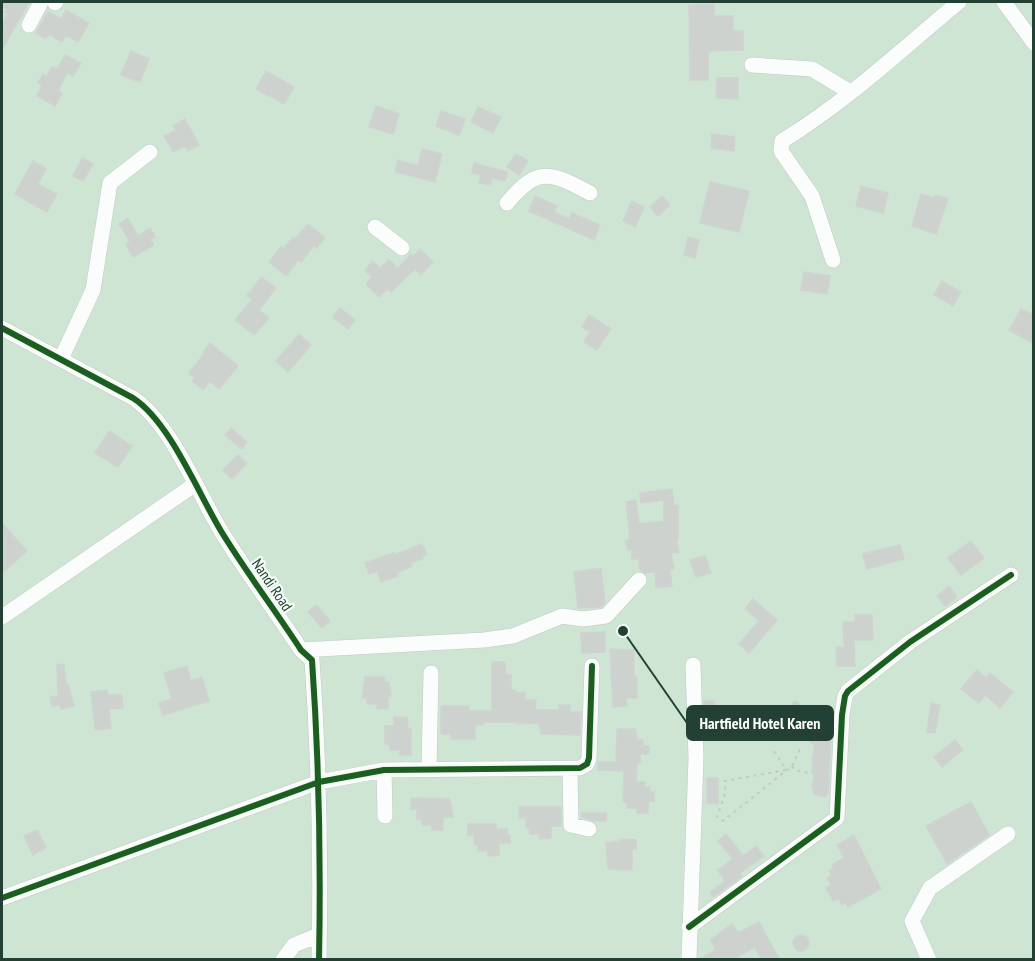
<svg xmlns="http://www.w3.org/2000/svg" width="1035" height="961" viewBox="0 0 1035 961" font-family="'PT Sans Narrow',sans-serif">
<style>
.green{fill:#cee5d3}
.building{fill:#cdd2cf;stroke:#ced4d1;stroke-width:1.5}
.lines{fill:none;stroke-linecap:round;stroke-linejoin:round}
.minor-casing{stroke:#c3c8c5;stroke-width:16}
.path{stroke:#c2cbc6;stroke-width:2;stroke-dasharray:3 4.5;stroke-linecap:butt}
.minor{stroke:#fbfcfc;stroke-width:15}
.cycleway-casing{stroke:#f4faf6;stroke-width:10}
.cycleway{stroke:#1b5e20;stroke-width:6}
.labels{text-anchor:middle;stroke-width:4.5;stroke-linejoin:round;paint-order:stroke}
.street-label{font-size:15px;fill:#224034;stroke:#f4faf6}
.leader{fill:none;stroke:#224034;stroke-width:2}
.callout-dot{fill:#224034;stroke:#f4faf6;stroke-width:2}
.callout{fill:#224034;stroke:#224034;stroke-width:2}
.callout-label{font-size:16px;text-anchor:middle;font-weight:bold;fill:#fff}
</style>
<rect width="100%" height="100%" fill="#e6ebe8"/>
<!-- green -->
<path class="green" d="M2 2H1033V959L2 960Z"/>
<!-- building -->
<path class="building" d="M2 2H29L2 50V24L8 14 5 12 7 9 2 6Z
M714 4V16H733V31H743V50L708 51V80H690L689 5Z
M66 10 89 23 78 42 66 35 62 42 49 34 46 39 36 33 48 12 61 19Z
M131 51 149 59 140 82 121 75Z
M65 55 81 63 73 76 67 73 58 91 62 93 55 106 37 96 42 85 38 83 43 74 47 76 52 67 57 69Z
M266 71 294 87 284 104 256 89Z
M717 78H738V99L716 98Z
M376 106 399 114 393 134 369 127Z
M478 107 501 117 493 133 471 122Z
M441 111 465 119 459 135 436 126Z
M185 119 199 145 188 151 185 146 173 152 164 136 176 130 173 126Z
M712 134 735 137 734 151 711 148Z
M422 149 442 154 435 182 395 172 398 160 418 166Z
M516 154 528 161 519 175 507 167Z
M82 158 93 164 83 181 73 176Z
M33 161 46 168 38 184 57 194 47 212 15 194Z
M474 163 508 172 505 181 492 178 490 185 479 183 481 175 472 173Z
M710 182 749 191 739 232 700 223Z
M861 186 888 193 883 213 856 206Z
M921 194 935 198 936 195 948 199 936 234 912 226Z
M535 196 557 206 554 212 569 219 572 213 600 225 594 240 529 211Z
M662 196 670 205 658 216 650 207Z
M632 201 644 207 635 227 623 221Z
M128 218 138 236 150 228 155 237 150 239 154 245 133 257 126 244 130 241 119 224Z
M308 224 325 238 317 248 314 246 301 262 298 260 286 276 269 262 281 247 283 249 293 237 295 239Z
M688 237 699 240 695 258 684 255Z
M420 249 433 262 421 275 415 269 391 292 387 289 379 297 366 284 372 277 365 270 373 261 380 268 389 260 398 268 411 254 413 256Z
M804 272 830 276 827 294 801 290Z
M261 277 276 288 259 310 269 318 254 335 235 320 252 300 247 296Z
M942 281 961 292 953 306 934 295Z
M340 308 355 320 348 329 333 317Z
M1021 309 1034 315V344L1009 330Z
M589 315 611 329 597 350 584 342 590 332 582 327Z
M299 334 311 345 288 372 276 361Z
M210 343 238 366 219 389 210 381 203 390 192 381 195 378 189 373 205 353 203 352Z
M231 428 247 442 242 449 225 435Z
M109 431 132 446 118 467 95 453Z
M238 455 247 463 232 479 223 470Z
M672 489 674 505 678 506V539H676L679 552 671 553 674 569 670 570 672 586 656 588 655 572 645 573 640 570 639 559H632V549L628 550 625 541 630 539 626 502 636 500 639 524 664 521V500L641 503 640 493Z
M2 523 27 551 2 573Z
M971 541 984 558 961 575 948 558Z
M422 544 427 554 422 556 423 558 411 563 412 566 397 573 398 576 381 582 377 571 369 574 365 563 393 553 394 555Z
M900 545 904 559 867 569 862 554Z
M705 556 711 573 696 577 690 560Z
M601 568 605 603 601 607 578 608 574 572Z
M949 586 957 597 945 606 937 596Z
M753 599 777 620 749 653 739 644 759 621 745 609Z
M316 605 330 621 322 628 308 612Z
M855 615H872L873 640H854L855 666H837L836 647H844L843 622H855Z
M605 632V652L582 653 581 633Z
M610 649 634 650V677H637V698H626L627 706 613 707Z
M492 662H505L506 675H511V690H516V693L525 692V700H536L535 710H559V705H570V712H581L580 735 541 734 539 723 517 724V722H483V725H475V739H451V734H441V706H469V711H492Z
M64 664 66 684H68L74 706 61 709 60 705 52 706 50 697 58 696 57 665Z
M187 666 191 681 202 677 209 701 163 715 159 703 172 699 164 673Z
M977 670 986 678 990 673 1013 692 1000 708 985 695 979 703 961 689Z
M365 677H385L384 682H389L391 696H388V708L377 709V704H367V698H362Z
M107 690 108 695H122L123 708 109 709 111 728 95 730 91 692Z
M704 701H714V733H705Z
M795 701 822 723 821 725 831 735 828 794 824 797 814 794 812 787 814 776 811 771 813 769 812 758 814 754V745L784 721 786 719 782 715Z
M931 703 940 705 935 733 927 732Z
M394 717H407L408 729H411V755H400V750H390L389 744H385V726H394Z
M617 729H635L638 740H643V746H649V754H640V763H637L636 782H645V787H650V793L654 792V801H648V813H637V808H627V802H623L624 771 598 770V762H616Z
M955 740 963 750 942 767 934 757Z
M707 778H718V804L707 803Z
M411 798 450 799 453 817H443V830H432V825H422L421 819H417V809H411Z
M971 802 989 835 947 864 926 826Z
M519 807H561V826H551V838L540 839V834H530V828H526V818H520Z
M582 813H606V821H595L582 817Z
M468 824H496V829H507V835H510V843H499V855L488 856V851H478V845H474V835H468Z
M37 830 46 848 33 855 24 836Z
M726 834 743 856 756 846 764 856 740 873 742 876 713 897 710 892 725 881 718 870 733 859 718 841Z
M854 835 881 889 848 907 845 903 842 905 839 898 833 901 826 888 831 885 827 878 832 875 829 871 834 868 832 865 844 858 837 845Z
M620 839 636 840V849H632V870L608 869 606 843 620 841Z
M759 922 780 960H762L755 947 732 960H699L716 949 710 940 732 924 738 933Z
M793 943a8 8 0 1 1 16 0a8 8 0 1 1-16 0Z"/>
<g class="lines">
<defs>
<path id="minor" d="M1004 2 1034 43
M55 3 56 2
M29 25 41 2
M752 65 812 69 850 92
M507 203C514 195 522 185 532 180 550 169 574 185 590 193
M375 227 402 248
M833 260 812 196 781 151 782 141C846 102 902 49 959 2
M2 328 133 398C170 422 198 493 221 531 246 572 275 610 301 650L312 660C319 760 321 860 319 960
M61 359 93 290 110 183 150 152
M2 617 194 485
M301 650 484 640 513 636 562 616 583 619 606 616 639 580
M570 768 571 825 589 829
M429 769 431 673
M384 770 385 816
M2 898 319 782 384 770 580 768 587 764 589 758 592 666
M689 927 837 818 842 715 845 696 848 691 910 642 1011 575
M283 960 294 945 319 935
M689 960 696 758 693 665
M929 960 912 921 930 888 1008 834"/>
</defs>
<!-- minor casing -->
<use href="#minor" class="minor-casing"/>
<!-- path -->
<path class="path" d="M774 751 786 770 725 781V794L717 817 723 821 792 766 800 749
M792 766 795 770 808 773"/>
<!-- minor -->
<use href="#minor" class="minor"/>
<defs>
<path id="cycleway" d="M2 328 133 398C170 422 198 493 221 531 246 572 275 610 301 650L312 660C319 760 321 860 319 960
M2 898 319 782 384 770 580 768 587 764 589 758 592 666
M689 927 837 818 842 715 845 696 848 691 910 642 1011 575"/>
</defs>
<!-- cycleway casing -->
<use href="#cycleway" class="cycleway-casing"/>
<!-- cycleway -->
<use href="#cycleway" class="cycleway"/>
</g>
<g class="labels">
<!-- street labels -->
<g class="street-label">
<text transform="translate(272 585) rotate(56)" y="5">Nandi Road</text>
</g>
</g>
<!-- callouts -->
<path class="leader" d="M623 631L687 723"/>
<circle class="callout-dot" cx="623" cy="631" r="6"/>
<rect class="callout" x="687" y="706" width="146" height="34" rx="6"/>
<g class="callout-label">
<text x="760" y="729">Hartfield Hotel Karen</text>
</g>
<!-- border -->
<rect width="1035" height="961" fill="none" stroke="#224034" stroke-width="6"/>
</svg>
